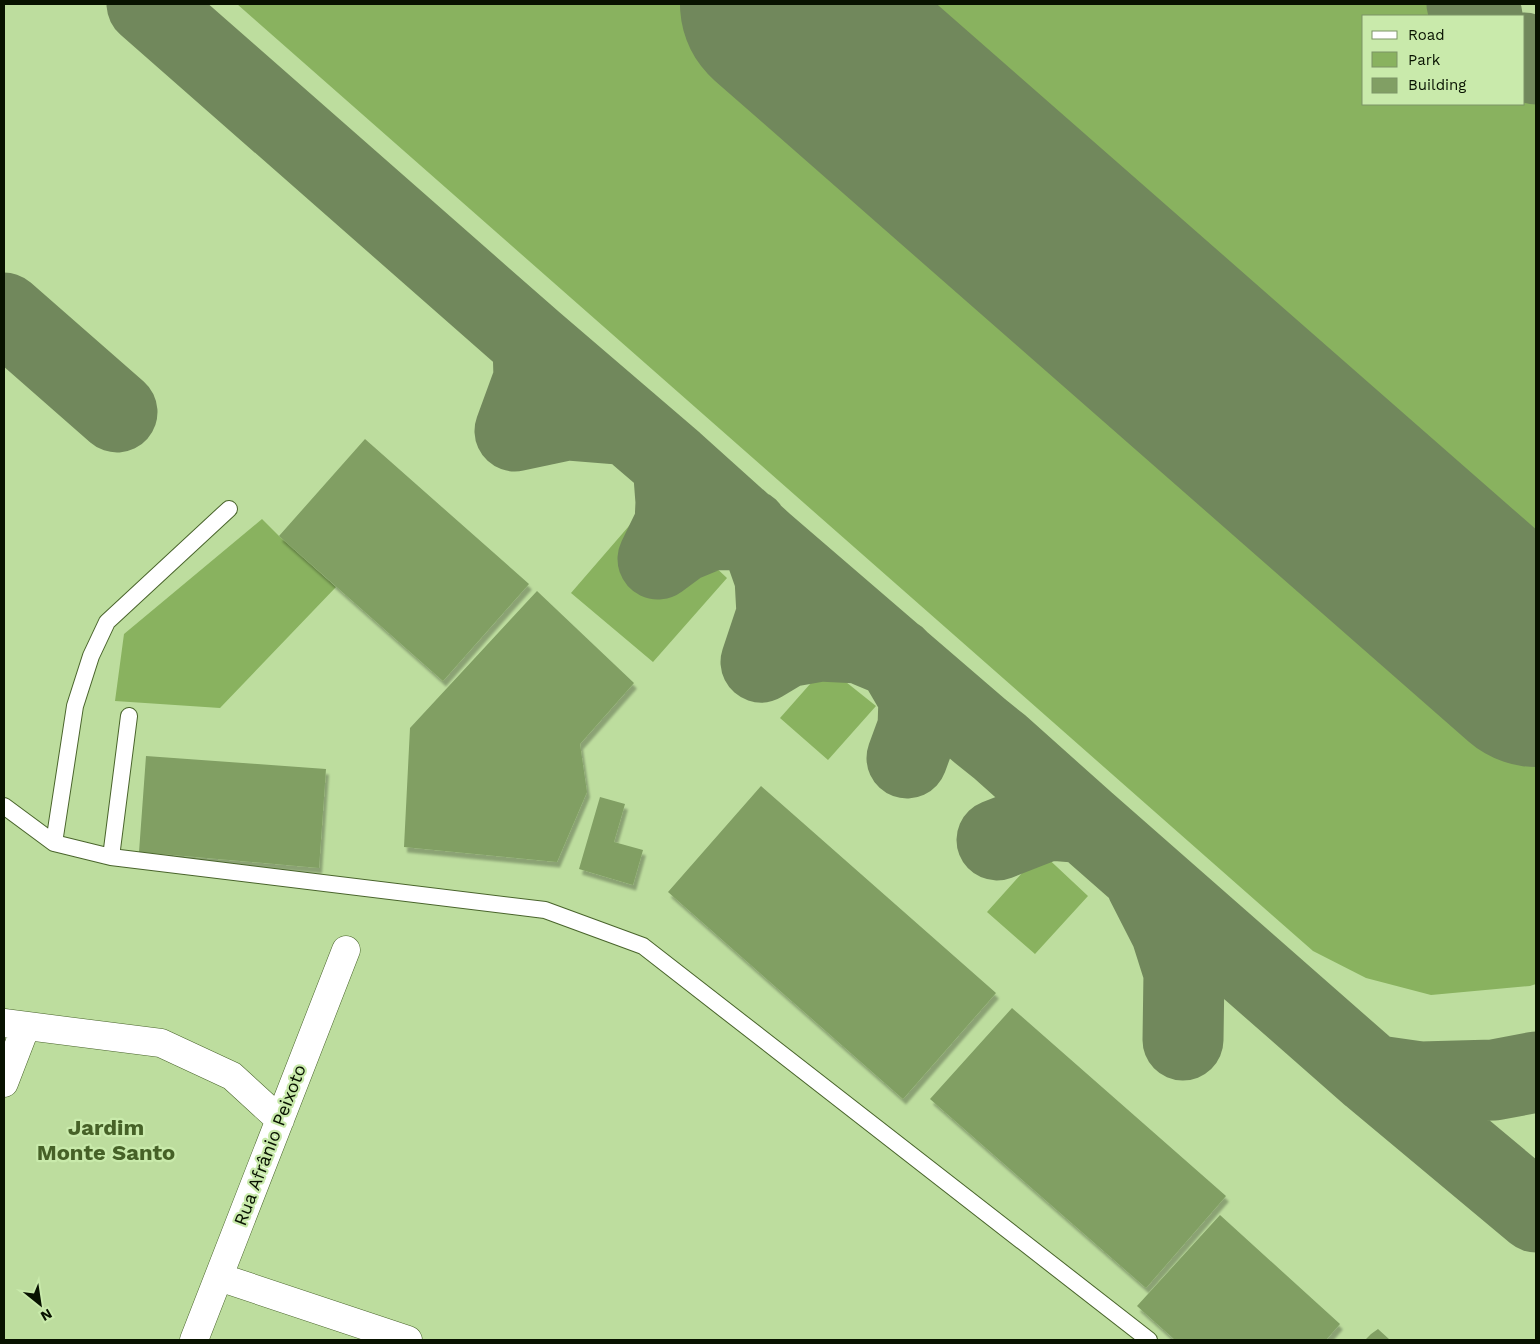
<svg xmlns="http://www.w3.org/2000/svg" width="1540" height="1344" viewBox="0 0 1540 1344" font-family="'Work Sans',sans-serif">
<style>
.green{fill:#89b25f}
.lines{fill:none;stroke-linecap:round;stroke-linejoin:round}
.taxiway{stroke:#71885c;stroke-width:81}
.runway{stroke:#71885c;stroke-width:204}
.building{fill:#819f64;filter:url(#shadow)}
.service-casing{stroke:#49642b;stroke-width:18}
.minor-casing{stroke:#49642b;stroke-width:29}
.service{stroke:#fff;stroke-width:16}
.minor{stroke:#fff;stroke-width:28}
.labels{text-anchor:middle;stroke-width:4.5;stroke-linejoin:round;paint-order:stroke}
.street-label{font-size:18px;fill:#081200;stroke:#c9eaab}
.district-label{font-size:22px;font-weight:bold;fill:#466127;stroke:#c9eaab}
</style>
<defs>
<filter id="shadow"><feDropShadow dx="3" dy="5.5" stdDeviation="1" flood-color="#0004"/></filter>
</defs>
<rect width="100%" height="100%" fill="#bddd9e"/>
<!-- green -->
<path class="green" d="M237 4H701L1536 735V984L1530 986 1431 995 1366 978 1313 951Z
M900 4H1432L1446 16H1364V104H1524V84L1536 95V561Z
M648 504 727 578 653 662 571 593Z
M262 519 279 536 336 587 220 708 115 701 124 634Z
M826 666 876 706 828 760 780 718Z
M1041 852 1088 896 1035 954 987 912Z"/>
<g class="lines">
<!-- taxiway -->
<path class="taxiway" d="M147 4 533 343 673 463 763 544 980 731 1000 747 1085 823 1372 1075 1536 1212
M1467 4 1482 16
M1524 53 1536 64
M4 313 117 412
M533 343 534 379 515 431 567 420 629 425
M673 463 676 502 675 524 658 559 681 542 710 530 748 529
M763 544 775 578 777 614 761 662 786 647 820 641 860 643 896 658 919 697 918 728 907 758
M997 840 1048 820 1085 823
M1146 882 1171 931 1184 972 1183 1040
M1372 1075 1421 1082 1494 1080 1536 1072"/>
<!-- runway -->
<path class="runway" d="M782 4 1536 665"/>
</g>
<!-- building -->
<path class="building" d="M365 439 529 584 443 681 279 536Z
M537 591 634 683 580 744 587 792 557 862 404 847 410 728Z
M146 756 326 769 319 868 139 852Z
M761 786 996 993 903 1099 668 892Z
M600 797 625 804 614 842 643 850 633 885 579 869Z
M1012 1008 1226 1196 1146 1288 930 1099Z
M1220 1215 1340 1324 1326 1340H1175L1137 1306Z
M1378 1329 1390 1340H1365L1371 1334Z"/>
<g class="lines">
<defs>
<path id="service" d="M4 806 54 843 111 857 545 910 643 946 1149 1340
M54 843 75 706 91 656 107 622 229 509
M111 857 129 716"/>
<path id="minor" d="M4 1023 161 1043 232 1076 280 1120
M4 1083 26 1026
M219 1277 408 1340
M194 1340 346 950"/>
</defs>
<!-- service casing -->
<use href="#service" class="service-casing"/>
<!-- minor casing -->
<use href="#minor" class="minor-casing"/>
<!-- service -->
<use href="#service" class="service"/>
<!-- minor -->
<use href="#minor" class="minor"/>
</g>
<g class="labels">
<!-- street labels -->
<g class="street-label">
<text transform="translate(270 1145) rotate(-69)" y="6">Rua Afrânio Peixoto</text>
</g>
<!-- district labels -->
<g class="district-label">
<text x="106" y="1135">Jardim<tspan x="106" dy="25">Monte Santo</tspan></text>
</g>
</g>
<!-- border -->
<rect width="1540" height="1344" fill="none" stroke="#081200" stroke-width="10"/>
<!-- legend -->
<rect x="1362" y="15" width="162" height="90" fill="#c9eaab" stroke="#7c9467"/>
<rect x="1372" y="31" width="25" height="8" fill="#ffffff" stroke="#7c9467"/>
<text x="1408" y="40" font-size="15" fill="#081200">Road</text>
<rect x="1372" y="52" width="25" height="15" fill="#89b25f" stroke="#7c9467"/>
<text x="1408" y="65" font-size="15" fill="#081200">Park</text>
<rect x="1372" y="78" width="25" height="15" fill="#819f64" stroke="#7c9467"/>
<text x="1408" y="90" font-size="15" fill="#081200">Building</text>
<!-- north arrow -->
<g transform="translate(40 1304) rotate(150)" stroke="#c9eaab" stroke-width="4" paint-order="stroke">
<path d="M0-4L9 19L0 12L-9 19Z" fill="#081200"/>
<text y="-8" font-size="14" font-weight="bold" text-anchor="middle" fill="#081200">N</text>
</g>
</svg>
